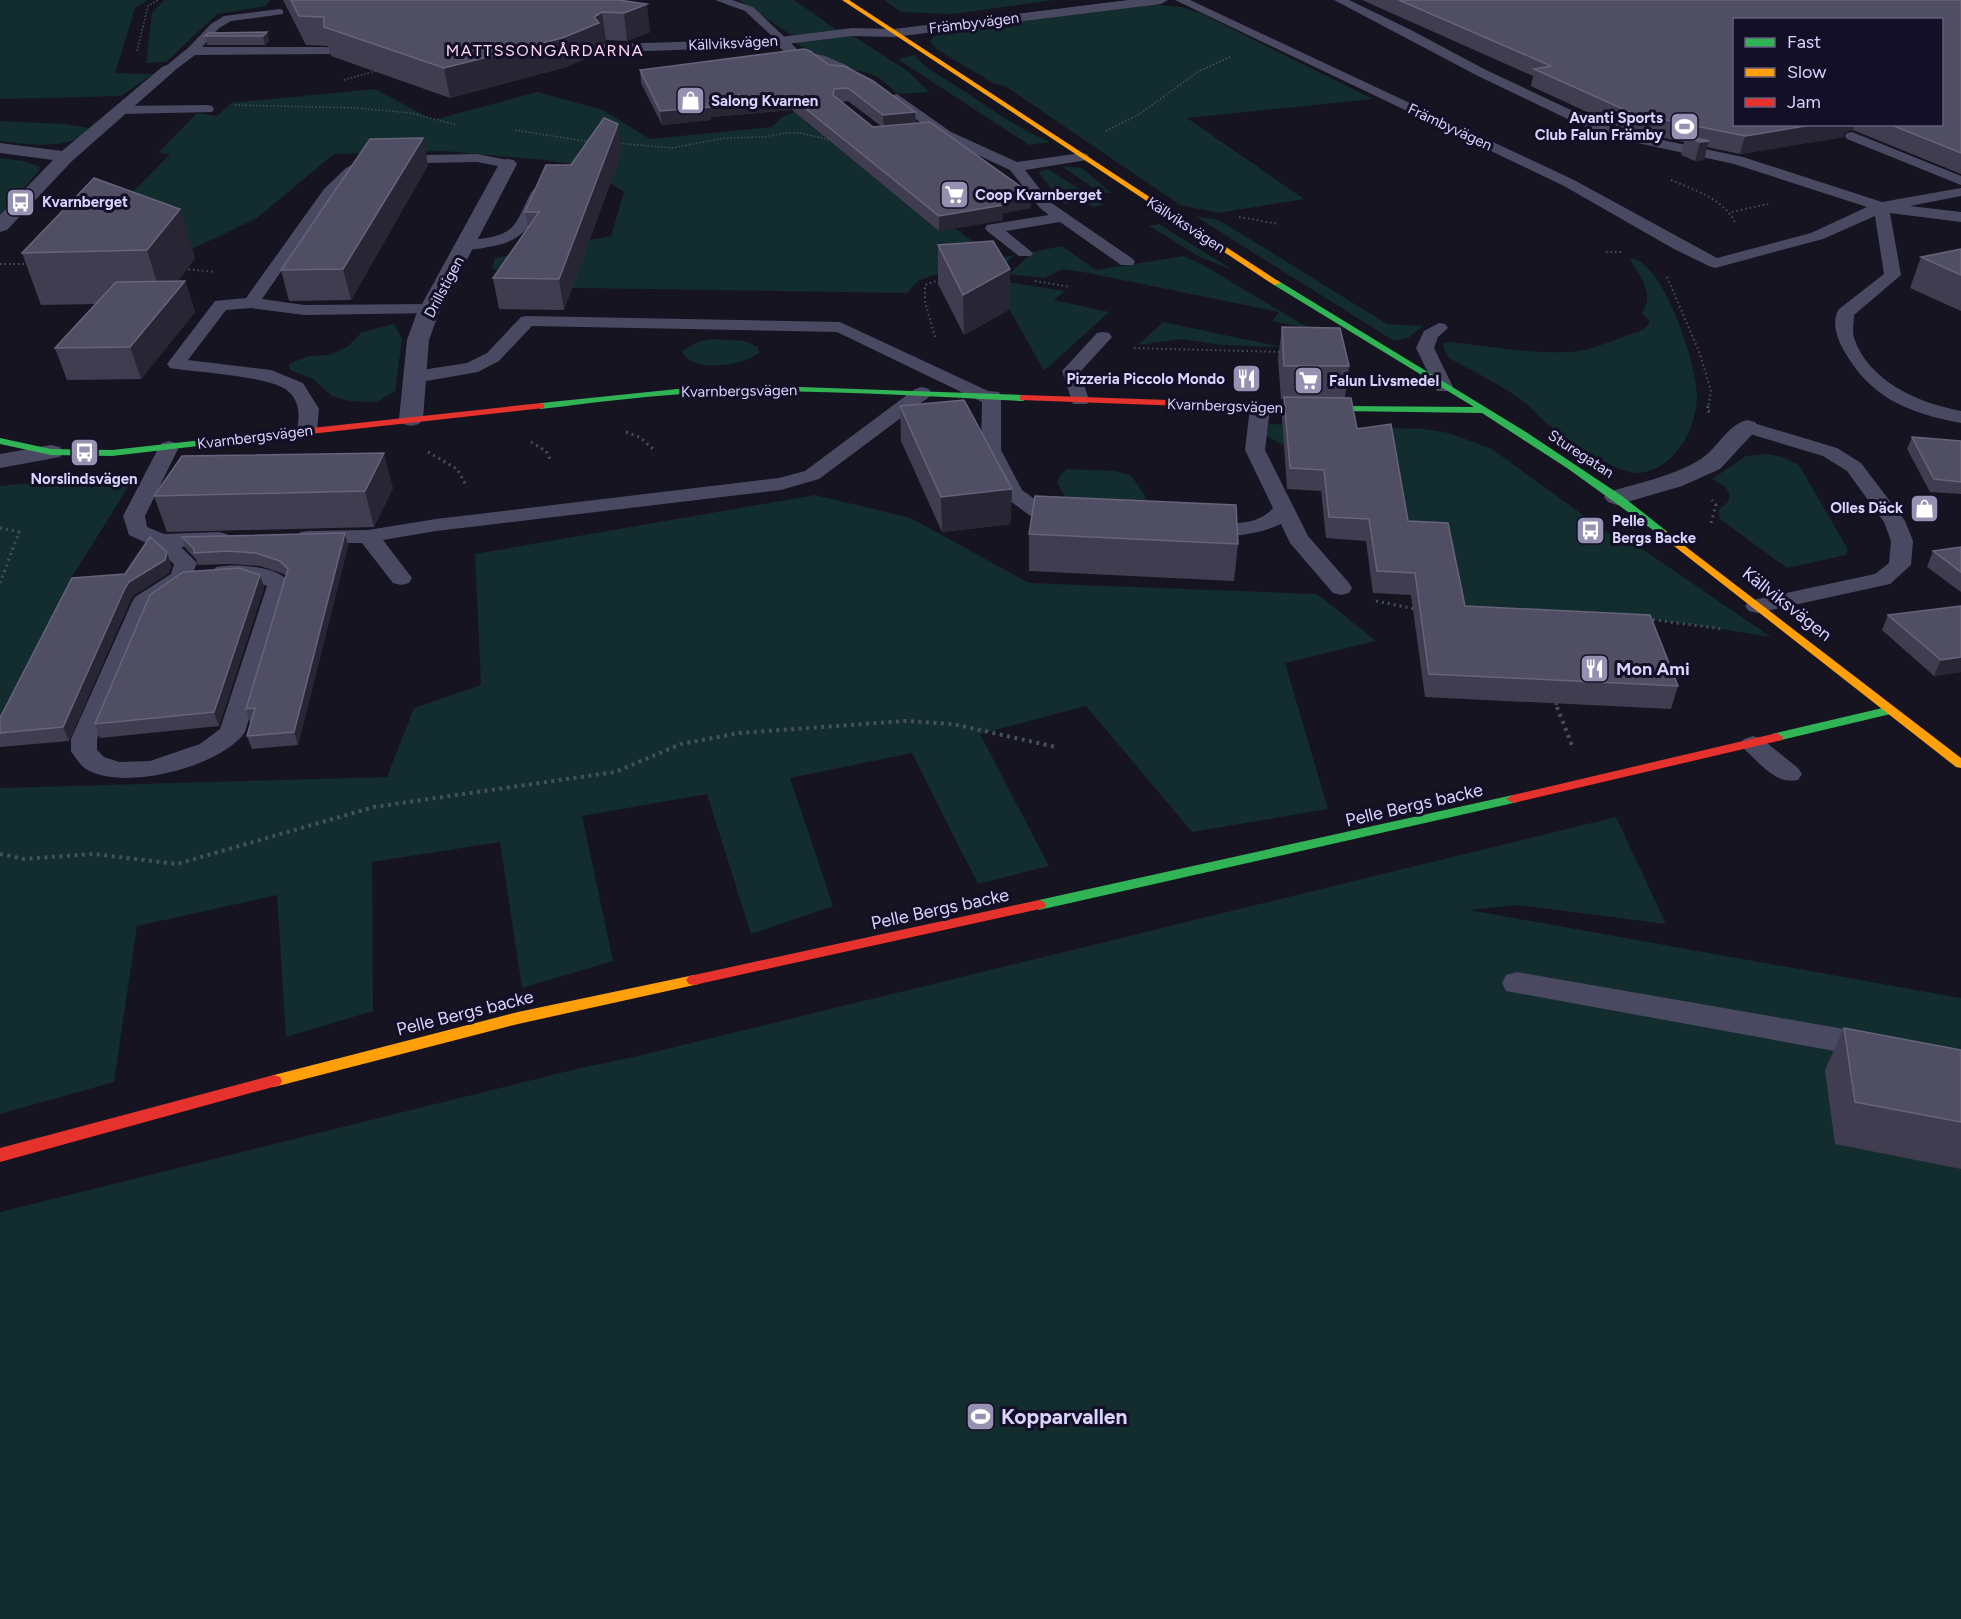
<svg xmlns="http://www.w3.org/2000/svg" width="1961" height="1619" viewBox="0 0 1961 1619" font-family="Figtree,sans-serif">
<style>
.green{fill:#132c2d}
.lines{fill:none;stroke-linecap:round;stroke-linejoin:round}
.path-far3{stroke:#44505f;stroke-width:1.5;stroke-dasharray:1.5 2;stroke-linecap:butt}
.path-far2{stroke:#44505f;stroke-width:2;stroke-dasharray:1.5 3;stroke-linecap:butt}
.path-far1{stroke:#44505f;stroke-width:3;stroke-dasharray:2 4;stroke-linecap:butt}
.path{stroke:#44505f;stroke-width:4;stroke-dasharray:3 4.5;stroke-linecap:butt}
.lane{fill:#4a4962;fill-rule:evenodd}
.street{fill:#4a4962;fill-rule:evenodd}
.fast{fill:#30b455;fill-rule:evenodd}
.slow{fill:#ff9f0a;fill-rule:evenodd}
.jam{fill:#e5322d;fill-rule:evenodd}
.wall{fill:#403d50;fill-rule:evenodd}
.shaded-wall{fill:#282635}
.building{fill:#504e63;stroke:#66637b;stroke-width:1.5}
.labels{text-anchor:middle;stroke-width:6;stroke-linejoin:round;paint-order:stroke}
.far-street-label{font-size:15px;fill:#d9d4ff;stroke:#130f26}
.far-poi-label{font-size:15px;font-weight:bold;fill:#d9d4ff;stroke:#130f26;text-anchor:start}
.far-neighbourhood-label{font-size:16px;letter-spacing:1.5px;fill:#ffd6f0;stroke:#130f26}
.street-label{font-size:18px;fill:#d9d4ff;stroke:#130f26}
.poi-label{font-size:18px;font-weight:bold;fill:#d9d4ff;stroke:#130f26;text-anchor:start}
.near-poi-label{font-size:21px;font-weight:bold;fill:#d9d4ff;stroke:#130f26;text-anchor:start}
</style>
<rect width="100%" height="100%" fill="#161421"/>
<!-- green -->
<path class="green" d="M0 0H148L135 8 115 73 153 74 121 96 0 99Z
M164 0H270L266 6 217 14 166 62 146 63 152 13Z
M739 0H794L837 30 791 35Z
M884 0H1054L952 14 901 12Z
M1152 4 1181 7 1200 13 1373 99 1187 118 1304 199 1218 213 1180 205 1005 86 995 84 936 49 930 41 934 36 961 29Z
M849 36 855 37 909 72 929 92 898 94 879 78 869 73 848 69 796 44 802 41Z
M915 55C927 71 948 80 964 91 992 110 1019 129 1050 142L1029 145 899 60 900 58Z
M375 89 433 120 537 92 603 110 650 139 772 127 782 117 794 112 939 231 956 229 995 258 1015 255 997 271 933 275 918 281 907 293 514 287 501 271 492 268 495 258 611 236 624 192 584 166 544 160 444 151 334 154 257 218 184 253 84 242 170 154 158 153 197 113 217 116 231 103Z
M0 121 65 124 89 128C73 152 24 144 0 141Z
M0 158 24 161 40 167 39 171 0 215Z
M1061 166 1082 168 1111 193H1101Z
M1048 169 1104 205 1093 207 1085 201 1064 204 1038 172Z
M1195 216 1219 220 1387 324 1423 326 1408 338 1394 341Z
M1159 224 1233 270 1200 257 1149 226Z
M1062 246 1096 270 1184 256 1205 266 1315 332 1289 340 1301 327 1272 321 1279 312 1088 273 1063 269 1044 278 1009 274 1033 252Z
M1629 258C1663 258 1697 366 1697 395 1697 428 1675 469 1640 473 1618 475 1569 440 1551 427 1541 420 1534 410 1524 402 1502 385 1474 372 1449 358L1443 346 1444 343 1450 342C1489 346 1530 354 1570 352 1588 351 1606 343 1623 337 1632 333 1645 332 1650 322L1642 313C1655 293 1640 276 1629 258Z
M993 280 1065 291 1054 300 1109 312 1044 371Z
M1163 322 1282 347 1222 345 1181 339 1138 345Z
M394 324 402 339 395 391 377 402 350 401 332 396 313 379 290 370 289 364 309 356 329 355 347 347 362 332Z
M712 339 745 341 758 347 759 353C743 366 691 374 682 351L697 342Z
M1269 424 1424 429 1449 433 1492 449 1620 542 1629 540 1771 637 1690 624 1632 617 1476 612 1444 598 1404 543 1354 449 1283 445 1266 436Z
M1767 454 1782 457 1799 465 1847 548 1846 555 1787 568 1720 519 1718 510 1728 502C1733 489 1722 484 1712 479L1746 456Z
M1067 469 1113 471 1131 475 1145 496 1152 511 1076 503 1065 497 1057 483 1061 474Z
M137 473 72 577 0 725V486Z
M815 495 911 518 1029 583 1317 594 1376 641 1285 663 1328 809 1192 832 1086 706 980 734 1049 866 978 884 912 753 790 778 833 906 751 934 707 794 582 816 613 961 522 988 500 842 372 862 373 1011 286 1037 277 895 137 926 114 1082 0 1114V788L387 777 414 708 481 685 475 554Z
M1616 817 1666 924 1518 905 1469 910 1961 998V1619H0V1212L576 1069 638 1056Z"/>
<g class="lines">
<!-- path-far3 -->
<path class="path-far3" d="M137 51 148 6 158 0
M344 80 379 70
M235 105 358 108 411 113 457 125
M515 130 590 142
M1106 131 1138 115 1199 71 1230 57
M616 143 672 148 725 138 764 137 786 133H801L834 141"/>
<!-- path-far2 -->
<path class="path-far2" d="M1671 180C1696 191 1723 198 1736 224
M1732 212 1768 204
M1239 217 1279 224
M1606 252H1622
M0 264H29
M184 269 215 272
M1667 277 1700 354 1711 391 1708 407
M1035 281 1070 287
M935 337 925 302V285L941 279
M1134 348 1282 352"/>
<!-- path-far1 -->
<path class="path-far1" d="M1708 406 1707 411 1710 412
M626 432 641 438 653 449
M531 442 546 451 551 461
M428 452 457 469 467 487
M1711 523 1716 505 1712 500
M0 528 19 532 0 583
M1376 601 1415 609
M1647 619 1723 629
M1556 703 1557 709"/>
<!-- path -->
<path class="path" d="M1557 707 1573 748
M0 854 24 859 94 854 177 864 374 807 615 772 681 744 739 733 905 721 953 724 1056 747"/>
<!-- lane -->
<path class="lane" d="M715 0H732L753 7 798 50 825 56 846 65 874 85 873 88H863L838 71 817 62 790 56 775 44V39L745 11Z
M1175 0H1190L1574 180 1717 258 1811 233 1867 207 1734 164 1615 138 1578 124 1478 76 1334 0H1349L1411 30 1486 70 1588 118 1624 132 1743 157 1882 202 1961 188V196L1910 206 1961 212V222L1890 213 1901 275 1854 315C1854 322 1852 331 1854 338 1869 382 1919 403 1961 411V423C1908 413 1870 398 1843 349 1837 338 1831 321 1839 309L1884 274 1875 216 1823 239 1715 268 1709 266 1674 249 1564 186Z
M279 9 283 10V14L231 21 219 28 202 47H326L330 48V54L195 55 171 73 167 74 161 70 188 48 211 24 224 16Z
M897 94 951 132 1017 162 1082 153 1087 154 1089 157 1087 160 1025 170 1050 202 1133 259 1135 262 1133 265H1121L1060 222 1006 231 1033 253 1031 256H1019L987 231 985 228 987 225 1049 215 1040 208 1010 170 941 138 892 101 890 98 892 95Z
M207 105 212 106 214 109 212 112 121 114 114 110 121 106Z
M1852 132 1961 176V185L1847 139 1845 136 1847 133Z
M477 154 513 161 515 164 508 168 477 162 372 164 356 174 334 195 262 299 304 305 430 304 436 305 439 309 436 313 304 315 251 308 226 310 188 360 271 370 303 383 319 409 317 431 314 435H300L297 431C299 416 301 404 289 392 275 377 199 372 176 369L170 368 167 364 215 301 246 298 324 189 346 168 369 156Z
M541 184 548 188C534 222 527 241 488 247 479 249 469 251 459 248L457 245 459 242C476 238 496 240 510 229 523 219 528 187 541 184Z
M527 316 840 322 988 391 999 392 1001 396V450L1022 490 1050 510 1075 514 1078 519 1075 524 1067 525 1036 520 1006 498 981 450 982 402 837 332 532 326 499 361 478 372 415 383 408 381 406 377 408 373 415 371 467 363 487 353 521 317Z
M1439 323 1445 324 1448 328 1438 337 1434 348 1453 387 1451 391H1437L1435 387 1416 348 1424 331Z
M1103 332 1109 333 1112 337 1080 372 1089 400 1087 404H1073L1062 371 1097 333Z
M922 387 929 389 931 393 929 397 819 479 781 490 436 531 383 540 412 578 409 583 401 585 393 583 362 543H308L300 542 297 537 300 532 308 531 368 530 436 519 779 478 805 471 915 389Z
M1260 402 1267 404 1270 408 1265 450 1308 536 1349 583 1352 588 1349 593 1341 595 1333 593 1290 543 1281 524C1255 536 1221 539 1193 533L1190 528 1193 523 1201 522C1224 523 1256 528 1273 508L1245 450 1250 408 1253 404Z
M1747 421 1837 448 1861 463 1905 521 1913 541 1911 565 1890 584 1757 613 1749 611 1745 606 1749 601 1875 574 1889 563 1891 541 1884 522 1847 471 1823 456 1740 431 1737 427 1740 423Z
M169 441 176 443 179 447 145 516 147 527 164 534 219 532 227 534 230 539 227 544 181 547 197 563 189 582 153 606 97 739V750L104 757 119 762 150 761 200 744 220 729 267 586 252 580 216 577 213 572 216 567C235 563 279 566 290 583L245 732C221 767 123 792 86 769 80 765 75 757 71 751V739L132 602 135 597 171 574 174 564 153 546 129 535 123 516 159 447 162 443Z
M1753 736 1762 739 1798 768 1802 774 1798 780C1776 785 1760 763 1744 749L1740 744 1744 739Z
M1517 972 1873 1034 1884 1038 1889 1046 1884 1054 1873 1058 1506 991 1502 983 1506 975Z"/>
<!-- street -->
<path class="street" d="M1128 0H1168L1161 4 894 37 852 36 763 47 618 52 602 49 600 46 607 42 618 44 763 39 852 28 894 29Z
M167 65 172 67 175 70 172 73 72 161 7 230 0 232V215L53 160 0 153V143L62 151 162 67Z
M508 159 514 160 517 164 438 315 429 340 423 419 419 424 411 426 403 424 399 419 407 340 416 315 499 164 502 160Z
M1747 420 1755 422 1759 427 1720 469 1682 486 1617 505 1608 502 1604 497 1608 492C1639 483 1674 476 1701 459 1718 448 1727 425 1747 420Z
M51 445 60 447 63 452 60 457 0 468V454Z"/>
<!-- fast -->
<path class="fast" d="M1277 280 1526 432 1622 496 1669 533 1668 535H1660L1567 468 1482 413 1341 411V407L1344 406 1474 407 1274 285V281Z
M772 386 1023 395 1028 398 1023 401C920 396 817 389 713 392 656 395 598 402 541 409L536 406 541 403 687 388Z
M238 436 241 437V441L112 456 51 455 0 444V438L51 449 112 450Z
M1891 706 1897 710 1895 713 1777 741 1771 737 1772 734Z
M1513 795 1520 799 1518 802 1039 910 1032 905 1039 900Z"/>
<!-- slow -->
<path class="slow" d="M842 0H849L1281 283 1274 285Z
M1664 530 1961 758V768L1956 767 1660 535V531Z
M694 975 699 976 702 980 699 984 518 1024 274 1087 268 1085 266 1081 268 1077 274 1075 518 1012Z"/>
<!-- jam -->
<path class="jam" d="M1023 395 1344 406 1349 409 1344 412 1020 400V396Z
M541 403 544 404V408L238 442 233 439 238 436Z
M1777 733 1783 737 1782 740 1513 803 1506 799 1513 795Z
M1039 900 1044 902 1046 905 1044 908 694 985 689 984 686 980 689 976 694 975Z
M274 1075 280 1077 282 1081 280 1085 0 1162V1148Z"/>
</g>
<!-- wall -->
<path class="wall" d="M283 0H618L650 32 627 41 606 40 602 43 603 51 566 67 450 98 331 56 328 46 306 45Z
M1362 0H1961V174L1853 130 1845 132 1843 137 1740 154 1707 147 1704 160 1695 161 1681 155 1684 142 1628 131 1531 86 1533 76ZM1941 20V124H1734Z
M267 32 269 41 265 45H207L205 36Z
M829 65 915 112 916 123 1031 194V208L1003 213V220L939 231 792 110 711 117V120L662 125 641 83 640 70ZM848 101 881 126 873 127 841 102Z
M622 151 564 310 499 309 493 278 528 228 525 212 571 165Z
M428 165 351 300 289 301 281 270Z
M94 178 195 258 178 281H185L195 312 141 379 67 380 55 348 96 304 41 305 22 253Z
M938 245 1010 309 964 335 938 284Z
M1961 249V311L1910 288 1921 257Z
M1282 327 1349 366 1345 397 1357 429 1408 521 1465 606 1678 686 1671 709 1425 697 1411 595 1373 593 1366 541 1326 538 1321 491 1287 489 1282 417 1284 399H1281L1278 359Z
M900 406 1011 524 942 532 901 441Z
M1912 437 1961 441V494L1930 492 1907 449Z
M393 488 374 527 167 532 154 496Z
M345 533 348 546 298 745 252 749 247 736 251 723H250L246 709 286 576 284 574 260 566 232 564 198 565 196 559 186 549 182 537Z
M1029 534 1238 544 1234 581 1029 571Z
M1961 547V592L1927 567 1933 551Z
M171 565 169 573 134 595 130 601 69 741 0 747V718L125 574Z
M260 575 264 588 219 726 100 738 95 724Z
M1961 606V672L1934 676 1882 630 1888 615Z
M1844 1028 1961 1050V1169L1835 1144 1825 1070Z"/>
<!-- shaded-wall -->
<path class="shaded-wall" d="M647 4 650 32 627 41 624 13Z
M602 12 606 40 602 43 603 51 566 67 450 98 444 68 594 17Z
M267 32 269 41 265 45 263 36Z
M791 97 792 110 711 117V120L662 125 660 111 708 104Z
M915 112 916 125 884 129 883 115Z
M618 124 622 151 564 310 559 279Z
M1817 124H1855L1853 130 1845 132 1843 137 1740 154 1745 136Z
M423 138 428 165 351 300 343 269Z
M1709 141 1704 160 1695 161 1700 142Z
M1031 194V208L1003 213V220L939 231V216L996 200Z
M180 209 195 258 163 302 147 250Z
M1010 269V309L964 335 963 295Z
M185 281 195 312 141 379 130 347Z
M384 453 393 488 374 527 365 491Z
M1012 489 1011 524 942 532 941 497Z
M345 533 348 546 298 745 294 732Z
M167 552 171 565 169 573 134 595 130 601 69 741 63 727 125 588 129 582Z
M260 575 264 588 219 726 214 712Z
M1961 657V672L1934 676 1941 660Z"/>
<!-- building -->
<path class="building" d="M291 0H618L647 4 624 13 602 12 594 17 599 23 562 38 444 68 324 27V17L299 16Z
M1399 0H1961V153L1889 124H1941V20H1734V124H1817L1745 136 1632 113 1534 69 1551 66Z
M267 32 263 36H205L208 33Z
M804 49 810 51 829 65 844 66 873 81 915 112 883 115 848 88 834 89 833 95 873 127 930 122 1031 194 996 200 1003 205 939 216 791 97 708 104 710 107 660 111 640 70Z
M604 118 618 124 559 279 493 278 539 212H525L546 165H571Z
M1685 136 1709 141 1700 142Z
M423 138 343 269 281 270 370 139Z
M94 178 180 209 147 250 22 253Z
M993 241 1010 269 963 295 938 245Z
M1961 249V275L1921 257Z
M185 281 130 347 55 348 116 282Z
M1282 327 1340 328 1349 366H1284Z
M1284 397 1351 398 1357 429 1391 424 1408 521 1448 523 1465 606 1650 615 1678 686 1429 674 1415 573 1377 571 1369 519 1329 517 1324 470 1290 468Z
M964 400 1012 489 941 497 900 406Z
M1912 437 1961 441V482L1934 479Z
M384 453 365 491 154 496 182 456Z
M1035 496 1236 505 1238 544 1029 534Z
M345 533 294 732 247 736 255 708 246 709 288 569 280 561 256 553 228 551 194 553V549L182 537Z
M150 537 167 552 165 560 129 582 125 588 63 727 0 733V718L72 578 125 574Z
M1961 547V572L1933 551Z
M239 568 260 575 214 712 95 724 150 595 183 572Z
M1961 606V657L1941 660 1888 615Z
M1844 1028 1961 1050V1122L1855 1102Z"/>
<!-- icons -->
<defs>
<symbol id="shop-square" viewBox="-11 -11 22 22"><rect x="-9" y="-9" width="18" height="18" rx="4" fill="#9591b1" stroke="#130f26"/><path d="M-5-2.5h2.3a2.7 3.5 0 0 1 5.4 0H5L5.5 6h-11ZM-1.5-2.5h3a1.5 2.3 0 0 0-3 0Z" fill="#fff"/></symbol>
<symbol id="stadium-square" viewBox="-11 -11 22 22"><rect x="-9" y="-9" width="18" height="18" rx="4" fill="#9591b1" stroke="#130f26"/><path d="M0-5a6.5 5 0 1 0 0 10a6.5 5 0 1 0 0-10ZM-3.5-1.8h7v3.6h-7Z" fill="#fff"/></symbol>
<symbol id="supermarket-square" viewBox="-11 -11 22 22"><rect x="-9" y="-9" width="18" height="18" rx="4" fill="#9591b1" stroke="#130f26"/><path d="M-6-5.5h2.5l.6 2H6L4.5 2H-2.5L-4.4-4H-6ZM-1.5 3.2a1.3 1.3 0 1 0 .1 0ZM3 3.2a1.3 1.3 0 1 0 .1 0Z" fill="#fff"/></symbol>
<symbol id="bus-square" viewBox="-11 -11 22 22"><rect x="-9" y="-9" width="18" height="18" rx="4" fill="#9591b1" stroke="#130f26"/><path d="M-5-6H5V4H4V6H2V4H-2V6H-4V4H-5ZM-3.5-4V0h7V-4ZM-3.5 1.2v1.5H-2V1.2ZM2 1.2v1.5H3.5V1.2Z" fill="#fff"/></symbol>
<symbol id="restaurant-square" viewBox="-11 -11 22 22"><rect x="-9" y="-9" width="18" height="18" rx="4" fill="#9591b1" stroke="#130f26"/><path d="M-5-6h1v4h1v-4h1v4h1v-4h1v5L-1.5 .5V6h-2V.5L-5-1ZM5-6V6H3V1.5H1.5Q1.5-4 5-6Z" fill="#fff"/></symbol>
</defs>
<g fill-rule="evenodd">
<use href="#shop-square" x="674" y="84" width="33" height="33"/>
<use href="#stadium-square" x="1668" y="110" width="33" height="33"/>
<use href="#supermarket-square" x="938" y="178" width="33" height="33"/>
<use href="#bus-square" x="4" y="186" width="33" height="33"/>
<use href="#restaurant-square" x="1230" y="362" width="33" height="33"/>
<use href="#supermarket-square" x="1292" y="364" width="33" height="33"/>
<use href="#bus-square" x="68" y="436" width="33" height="33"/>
<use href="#shop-square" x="1908" y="492" width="33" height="33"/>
<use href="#bus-square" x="1574" y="514" width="33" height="33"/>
<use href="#restaurant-square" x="1578" y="652" width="33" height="33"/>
<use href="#stadium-square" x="964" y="1400" width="33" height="33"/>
</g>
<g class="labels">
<!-- far-street labels -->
<g class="far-street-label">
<text transform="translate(974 23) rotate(-7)" y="5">Främbyvägen</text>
<text transform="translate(733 43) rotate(-3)" y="5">Källviksvägen</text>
<text transform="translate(1450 127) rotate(25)" y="5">Främbyvägen</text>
<text transform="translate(1186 225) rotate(33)" y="5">Källviksvägen</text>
<text transform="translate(444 287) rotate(-62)" y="5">Drillstigen</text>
<text transform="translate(739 391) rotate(-1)" y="5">Kvarnbergsvägen</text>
<text transform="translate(1225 406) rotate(2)" y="5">Kvarnbergsvägen</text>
<text transform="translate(255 437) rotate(-7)" y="5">Kvarnbergsvägen</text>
<text transform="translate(1581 454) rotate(33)" y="5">Sturegatan</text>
</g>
<!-- far-poi labels -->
<g class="far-poi-label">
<text x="711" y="106">Salong Kvarnen</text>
<text x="1663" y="123" text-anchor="end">Avanti Sports<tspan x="1663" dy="17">Club Falun Främby</tspan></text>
<text x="975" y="200">Coop Kvarnberget</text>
<text x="42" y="207">Kvarnberget</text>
<text x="1225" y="384" text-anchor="end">Pizzeria Piccolo Mondo</text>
<text x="1329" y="386">Falun Livsmedel</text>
<text x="84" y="484" text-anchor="middle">Norslindsvägen</text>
<text x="1903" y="513" text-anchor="end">Olles Däck</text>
<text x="1612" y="526">Pelle<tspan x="1612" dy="17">Bergs Backe</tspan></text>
</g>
<!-- far-neighbourhood labels -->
<g class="far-neighbourhood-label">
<text x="545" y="56">MATTSSONGÅRDARNA</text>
</g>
<!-- street labels -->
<g class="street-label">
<text transform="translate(1787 604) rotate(38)" y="6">Källviksvägen</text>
<text transform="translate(1414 805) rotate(-13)" y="6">Pelle Bergs backe</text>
<text transform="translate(940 909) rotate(-12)" y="6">Pelle Bergs backe</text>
<text transform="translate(465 1013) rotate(-14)" y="6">Pelle Bergs backe</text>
</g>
<!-- poi labels -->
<g class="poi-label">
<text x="1616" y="675">Mon Ami</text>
</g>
<!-- near-poi labels -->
<g class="near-poi-label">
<text x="1001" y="1424">Kopparvallen</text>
</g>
</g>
<!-- legend -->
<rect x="1733" y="18" width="210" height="108" fill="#130f26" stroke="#625e7d" stroke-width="1.5"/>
<rect x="1745" y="38" width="30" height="9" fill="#30b455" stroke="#625e7d" stroke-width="1.5"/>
<text x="1787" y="48" font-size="18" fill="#d9d4ff">Fast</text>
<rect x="1745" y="68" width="30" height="9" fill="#ff9f0a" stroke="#625e7d" stroke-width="1.5"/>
<text x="1787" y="78" font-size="18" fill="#d9d4ff">Slow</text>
<rect x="1745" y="98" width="30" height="9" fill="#e5322d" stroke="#625e7d" stroke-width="1.5"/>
<text x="1787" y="108" font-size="18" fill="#d9d4ff">Jam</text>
</svg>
